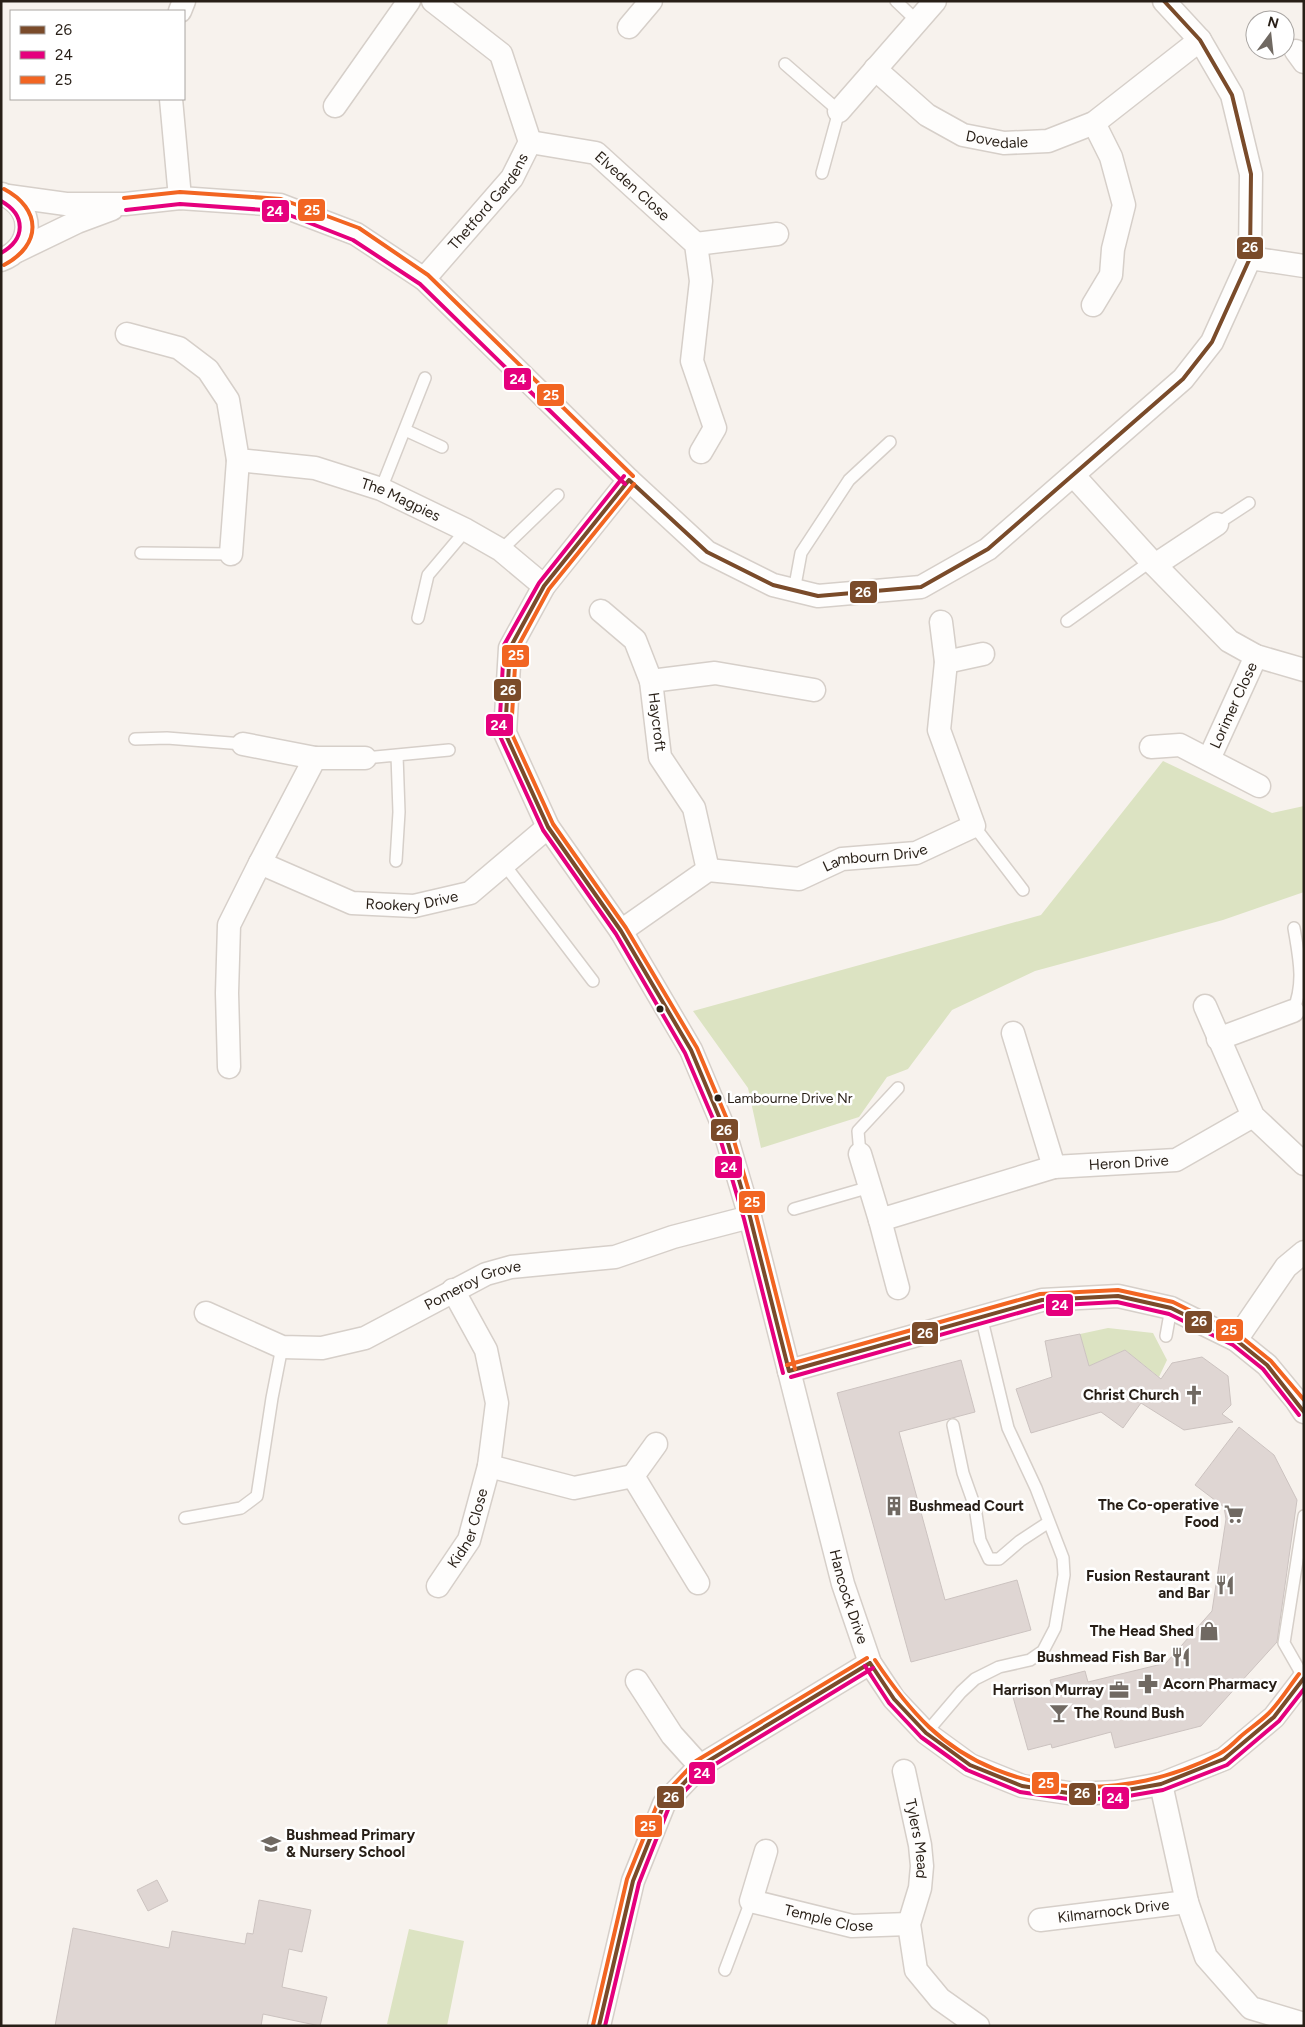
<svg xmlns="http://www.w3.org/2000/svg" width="1305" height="2027" viewBox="0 0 1305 2027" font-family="Figtree,sans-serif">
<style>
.green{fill:#dce3c2}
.building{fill:#dfd6d3;stroke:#ccc3c0}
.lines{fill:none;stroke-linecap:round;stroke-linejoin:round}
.service-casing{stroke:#d6cfc9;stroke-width:14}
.minor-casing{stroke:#d6cfc9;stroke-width:25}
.service{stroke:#fefdfc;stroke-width:11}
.minor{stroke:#fefdfc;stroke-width:22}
.bus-1-casing{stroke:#fff;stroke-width:8}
.bus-2-casing{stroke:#fff;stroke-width:8}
.bus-3-casing{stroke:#fff;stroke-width:8}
.bus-1{stroke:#7a4b2a;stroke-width:4}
.bus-2{stroke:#e5007d;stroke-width:4}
.bus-3{stroke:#f26522;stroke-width:4}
.bus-dot{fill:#281f17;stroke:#fff;stroke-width:2}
.labels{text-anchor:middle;stroke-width:5;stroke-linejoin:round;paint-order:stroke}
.bus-label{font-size:14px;fill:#281f17;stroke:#fff;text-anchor:start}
.street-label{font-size:15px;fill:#281f17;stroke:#fff}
.poi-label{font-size:15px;font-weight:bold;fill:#281f17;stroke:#fff;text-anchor:end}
.line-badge{stroke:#fff;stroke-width:2}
.badge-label{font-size:14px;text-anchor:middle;font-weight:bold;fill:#fff}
</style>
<rect width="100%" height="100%" fill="#f7f2ed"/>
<!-- green -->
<path class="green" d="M1163 761 1272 813 1304 806V892L1223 920 1035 971 952 1010 908 1069 887 1077 859 1117 761 1148 748 1088 693 1011 1041 915Z
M1108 1328 1153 1333 1167 1360 1159 1377 1125 1350 1089 1366 1080 1334Z
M409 1929 464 1941 447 2026H394L387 2024Z"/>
<!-- building -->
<path class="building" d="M1080 1334 1089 1366 1125 1350 1161 1379 1172 1363 1202 1357 1228 1376 1231 1405 1222 1414 1233 1422 1184 1430 1141 1403 1123 1428 1101 1412 1031 1433 1016 1389 1052 1377 1045 1341Z
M961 1360 975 1412 899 1432 945 1600 1017 1580 1031 1630 911 1662 837 1393Z
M1239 1427 1274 1455 1297 1500 1277 1642 1201 1726 1115 1748 1111 1732 1052 1748 1051 1744 1028 1750 1013 1697 1052 1687 1050 1680 1085 1671 1088 1682 1166 1663 1212 1611 1226 1519 1224 1507 1195 1485Z
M157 1880 168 1901 148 1911 137 1890Z
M259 1900 311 1910 302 1952 289 1949 282 1987 327 1997 320 2026 263 2014 261 2026H55L73 1928 169 1948 172 1931 245 1944 247 1933 253 1934Z"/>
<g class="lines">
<defs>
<path id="service" d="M896 1 917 21
M785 64 839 111 822 173
M405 430 442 447
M381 489 425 378
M1217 524 1249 503
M501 550 558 495
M141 553 231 554
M794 591 801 553 849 480 890 442
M418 618 428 575 466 530
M1067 621 1151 561
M135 739 167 738 243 744
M365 758 449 750
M974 826 1023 890
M396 861 399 812 397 755
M504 864 593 981
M1293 1011C1305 983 1299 958 1294 928
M860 1154 858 1131 898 1088
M794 1209 870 1187
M1166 1336 1171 1308
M953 1425 963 1473 975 1507 980 1540 989 1559H999L1020 1541 1049 1522
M1304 1516 1284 1643 1304 1678
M185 1518 241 1508 257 1496 272 1398 282 1347
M926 1733 961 1692 975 1679 999 1667 1030 1660 1043 1651 1055 1628 1064 1575 1063 1558 1036 1488 1008 1428 981 1316
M725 1970 751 1901"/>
<g id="minor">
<path d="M180 11 184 1"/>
<path d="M629 27 651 1"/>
<path d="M1296 51 1304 62"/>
<path id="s1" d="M875 69 927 115 963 135 1004 143 1048 141 1094 123 1200 40"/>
<path d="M171 99 180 198"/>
<path d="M335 106 409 1"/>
<path d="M839 111 935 1"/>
<path id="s2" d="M530 142 596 153 696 244 701 281 692 361 715 428 701 452"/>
<path d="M8 196 66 204H125L180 198 280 205 356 234 424 279 629 480 707 552 773 585 818 596 921 587 988 549 1183 379 1212 342 1250 258 1251 174 1232 95 1200 40 1164 1"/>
<path d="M696 244 777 234"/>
<path d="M17 251 77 222 112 209"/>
<path d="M1250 258 1304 266"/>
<path d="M1 260C34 248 36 207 2 194"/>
<path id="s3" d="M424 279 512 178 530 142 501 54 433 1"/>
<path d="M1093 305 1111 275 1113 249 1124 205 1111 157 1094 123"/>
<path id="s4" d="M127 334 179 348 208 370 228 400 238 460 315 468 381 489 466 530 501 550 544 586"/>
<path d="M1074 476 1151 561 1229 641 1256 656 1304 670"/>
<path id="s5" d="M629 480 544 586 510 648 505 733 548 827 621 931 691 1050 723 1126 750 1217 843 1584 870 1663 894 1699 926 1733 970 1765 1022 1786 1075 1794 1116 1792 1161 1784 1224 1759 1274 1717 1304 1678"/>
<path d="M231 554 238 460"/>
<path d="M1155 565 1217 524"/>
<path d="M601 611 635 640 651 681"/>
<path d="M946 662 983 654"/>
<path d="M243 744 315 758"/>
<path d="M1151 747 1180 745 1259 786"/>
<path id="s6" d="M1209 759 1256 656"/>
<path d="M260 863 315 758H365"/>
<path d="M708 870 694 808 660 757 651 681 715 673 814 690"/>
<path id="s7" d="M621 931 708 870 799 879 842 859 916 853 974 826 939 730 946 662 941 622"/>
<path d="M1205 1006 1253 1116 1304 1164"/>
<path id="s8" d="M1013 1033 1054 1167 1176 1160 1253 1116"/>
<path d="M1218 1039 1293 1011"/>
<path id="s9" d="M229 1067 227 993 229 925 260 863 352 903 414 906 470 893 548 827"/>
<path d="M860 1154 880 1220 1054 1167"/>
<path d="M880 1220 898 1288"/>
<path id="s10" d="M206 1313 282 1347 322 1348 365 1338 486 1274 511 1267 615 1257 673 1237 750 1217"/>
<path d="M1236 1340 1286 1267 1304 1252"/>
<path d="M789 1371 1042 1300 1118 1296 1171 1308 1236 1340 1267 1365 1296 1400 1304 1412"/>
<path d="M489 1466 574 1488 633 1476 698 1583"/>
<path d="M633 1476 656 1444"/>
<path id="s11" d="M438 1586 469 1540 489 1466 497 1403 486 1350 453 1290"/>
<path d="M637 1681 672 1735 700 1766"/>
<path id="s12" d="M904 1771 920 1845 922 1866 920 1888 909 1924 916 1970 940 1999 978 2026"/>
<path d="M1161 1784 1187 1902 1206 1957 1251 2008 1304 2024"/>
<path id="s13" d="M766 1851 751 1901 852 1926 909 1924"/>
<path id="s14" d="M1040 1920 1187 1902"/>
<path d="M599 2026 633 1881 664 1804 700 1766 870 1663"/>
</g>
</defs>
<!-- service casing -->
<use href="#service" class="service-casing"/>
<!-- minor casing -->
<use href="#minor" class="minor-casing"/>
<!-- service -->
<use href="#service" class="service"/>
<!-- minor -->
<use href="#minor" class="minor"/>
<defs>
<path id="bus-1" d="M629 480 707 552 773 585 818 596 921 587 988 549 1183 379 1212 342 1250 258 1251 174 1232 95 1200 40 1164 1
M629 480 544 586 510 648 505 733 548 827 621 931 691 1050 723 1126 750 1217 789 1371
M789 1371 1042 1300 1118 1296 1171 1308 1236 1340 1267 1365 1304 1412
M870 1663 894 1699 926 1733 970 1765 1022 1786 1075 1794 1116 1792 1161 1784 1224 1759 1274 1717 1304 1678
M599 2026 633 1881 664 1804 700 1766 870 1663"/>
<path id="bus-2" d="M1 201C26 215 26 239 1 253
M126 210 180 204 279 211 353 240 420 284 625 484
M624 476 539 583 504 645 499 734 543 830 616 934 685 1053 717 1128 744 1219 783 1373
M791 1377 1043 1306 1117 1302 1169 1314 1233 1345 1263 1369 1299 1415
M865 1666 889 1703 921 1737 967 1770 1020 1792 1075 1800 1117 1798 1163 1790 1227 1765 1279 1721 1304 1689
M605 2026 639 1883 669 1807 704 1771 873 1668"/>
<path id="bus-3" d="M124 198 180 192 281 199 359 228 428 275 633 476
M4 265C42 245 42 209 4 189
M634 484 549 589 516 650 511 732 553 824 626 928 697 1048 729 1124 756 1215 795 1369
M787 1365 1040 1294 1118 1290 1173 1302 1239 1335 1271 1361 1304 1400
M875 1660C891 1684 908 1707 929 1727 1008 1801 1127 1802 1219 1754 1227 1750 1234 1743 1240 1737 1249 1729 1260 1722 1269 1713 1280 1702 1289 1687 1299 1674
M593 2025 627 1879 659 1800 696 1761 867 1658"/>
</defs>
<!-- bus-1 casing -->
<use href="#bus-1" class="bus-1-casing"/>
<!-- bus-2 casing -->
<use href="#bus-2" class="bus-2-casing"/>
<!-- bus-3 casing -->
<use href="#bus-3" class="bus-3-casing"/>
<!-- bus-1 -->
<use href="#bus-1" class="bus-1"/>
<!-- bus-2 -->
<use href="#bus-2" class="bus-2"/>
<!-- bus-3 -->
<use href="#bus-3" class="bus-3"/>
</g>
<!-- icons -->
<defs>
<symbol id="church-bare" viewBox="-9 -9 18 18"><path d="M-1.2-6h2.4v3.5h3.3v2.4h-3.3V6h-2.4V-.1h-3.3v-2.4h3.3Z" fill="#706962" stroke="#fff" stroke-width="2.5" paint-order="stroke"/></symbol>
<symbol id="building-bare" viewBox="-9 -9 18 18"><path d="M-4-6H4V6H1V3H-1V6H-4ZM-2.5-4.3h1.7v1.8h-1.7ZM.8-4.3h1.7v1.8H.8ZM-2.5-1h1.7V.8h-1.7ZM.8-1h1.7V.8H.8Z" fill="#706962" stroke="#fff" stroke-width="2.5" paint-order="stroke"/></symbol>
<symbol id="supermarket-bare" viewBox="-9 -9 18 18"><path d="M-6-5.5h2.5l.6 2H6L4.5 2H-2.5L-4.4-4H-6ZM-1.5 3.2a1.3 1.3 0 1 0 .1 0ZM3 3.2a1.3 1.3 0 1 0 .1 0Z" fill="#706962" stroke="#fff" stroke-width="2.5" paint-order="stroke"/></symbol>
<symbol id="restaurant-bare" viewBox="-9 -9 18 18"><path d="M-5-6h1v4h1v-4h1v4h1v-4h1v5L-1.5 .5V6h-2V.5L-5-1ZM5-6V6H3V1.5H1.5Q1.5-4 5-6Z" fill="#706962" stroke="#fff" stroke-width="2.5" paint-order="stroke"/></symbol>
<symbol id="shop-bare" viewBox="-9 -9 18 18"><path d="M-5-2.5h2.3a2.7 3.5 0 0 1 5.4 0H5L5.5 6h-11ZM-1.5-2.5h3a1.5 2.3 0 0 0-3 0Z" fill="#706962" stroke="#fff" stroke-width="2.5" paint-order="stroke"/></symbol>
<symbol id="pharmacy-bare" viewBox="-9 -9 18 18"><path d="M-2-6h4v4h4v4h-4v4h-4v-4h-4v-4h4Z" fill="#706962" stroke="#fff" stroke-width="2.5" paint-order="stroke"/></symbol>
<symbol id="office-bare" viewBox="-9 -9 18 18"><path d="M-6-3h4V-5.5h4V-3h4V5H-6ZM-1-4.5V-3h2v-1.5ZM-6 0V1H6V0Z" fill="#706962" stroke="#fff" stroke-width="2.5" paint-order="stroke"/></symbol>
<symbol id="bar-bare" viewBox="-9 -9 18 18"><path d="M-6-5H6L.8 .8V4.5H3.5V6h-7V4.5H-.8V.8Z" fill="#706962" stroke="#fff" stroke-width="2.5" paint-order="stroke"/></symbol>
<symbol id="school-bare" viewBox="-9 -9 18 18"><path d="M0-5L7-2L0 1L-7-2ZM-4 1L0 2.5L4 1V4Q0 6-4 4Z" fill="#706962" stroke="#fff" stroke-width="2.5" paint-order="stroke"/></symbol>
</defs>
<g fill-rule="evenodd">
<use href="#church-bare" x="1180" y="1381" width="28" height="28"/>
<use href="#building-bare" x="880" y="1492" width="28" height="28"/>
<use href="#supermarket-bare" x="1220" y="1500" width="28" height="28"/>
<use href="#restaurant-bare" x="1211" y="1571" width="28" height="28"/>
<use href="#shop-bare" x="1195" y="1617" width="28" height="28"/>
<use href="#restaurant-bare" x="1167" y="1643" width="28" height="28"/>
<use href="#pharmacy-bare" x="1134" y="1670" width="28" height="28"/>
<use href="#office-bare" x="1105" y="1676" width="28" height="28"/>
<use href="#bar-bare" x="1045" y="1699" width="28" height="28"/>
<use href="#school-bare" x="257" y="1830" width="28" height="28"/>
</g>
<!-- markers -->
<g class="bus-dot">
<circle cx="660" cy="1009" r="4.5"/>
<circle cx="718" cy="1098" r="4.5"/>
</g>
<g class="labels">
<!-- bus labels -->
<g class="bus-label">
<text x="727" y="1103">Lambourne Drive Nr</text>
</g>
<!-- street labels -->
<g class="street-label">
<text dy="5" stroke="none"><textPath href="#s1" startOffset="145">Dovedale</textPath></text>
<text dy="5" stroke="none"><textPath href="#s2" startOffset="116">Elveden Close</textPath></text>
<text dy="5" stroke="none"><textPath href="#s3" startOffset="101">Thetford Gardens</textPath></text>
<text dy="5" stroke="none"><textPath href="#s4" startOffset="356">The Magpies</textPath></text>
<text dy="5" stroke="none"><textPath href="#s6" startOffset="59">Lorimer Close</textPath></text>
<text transform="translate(657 722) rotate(83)" y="5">Haycroft</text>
<text dy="5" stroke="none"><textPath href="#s7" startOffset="278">Lambourn Drive</textPath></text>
<text dy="5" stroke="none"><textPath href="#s9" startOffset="372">Rookery Drive</textPath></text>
<text dy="5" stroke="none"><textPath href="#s8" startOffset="215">Heron Drive</textPath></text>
<text dy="5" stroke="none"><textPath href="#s10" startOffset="288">Pomeroy Grove</textPath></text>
<text dy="5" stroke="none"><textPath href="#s11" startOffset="66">Kidner Close</textPath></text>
<text dy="5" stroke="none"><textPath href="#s5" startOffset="1230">Hancock Drive</textPath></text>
<text dy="5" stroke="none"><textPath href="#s12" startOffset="69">Tylers Mead</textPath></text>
<text dy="5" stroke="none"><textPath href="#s14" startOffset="74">Kilmarnock Drive</textPath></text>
<text dy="5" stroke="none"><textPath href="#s13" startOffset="132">Temple Close</textPath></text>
</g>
<!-- poi labels -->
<g class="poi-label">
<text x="1179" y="1400">Christ Church</text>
<text x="1219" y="1510">The Co-operative<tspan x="1219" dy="17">Food</tspan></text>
<text x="909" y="1511" text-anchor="start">Bushmead Court</text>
<text x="1210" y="1581">Fusion Restaurant<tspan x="1210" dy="17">and Bar</tspan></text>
<text x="1194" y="1636">The Head Shed</text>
<text x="1166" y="1662">Bushmead Fish Bar</text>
<text x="1163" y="1689" text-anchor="start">Acorn Pharmacy</text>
<text x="1104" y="1695">Harrison Murray</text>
<text x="1074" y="1718" text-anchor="start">The Round Bush</text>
<text x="286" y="1840" text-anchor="start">Bushmead Primary<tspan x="286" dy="17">&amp; Nursery School</tspan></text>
</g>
</g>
<g class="line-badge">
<rect x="297" y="198" width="29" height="24" rx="5" fill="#f26522"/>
<rect x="261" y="199" width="29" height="24" rx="5" fill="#e5007d"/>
<rect x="1236" y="236" width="28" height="24" rx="5" fill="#7a4b2a"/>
<rect x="503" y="367" width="29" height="24" rx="5" fill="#e5007d"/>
<rect x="536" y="383" width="29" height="24" rx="5" fill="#f26522"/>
<rect x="849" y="580" width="29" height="24" rx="5" fill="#7a4b2a"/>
<rect x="501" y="644" width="29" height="24" rx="5" fill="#f26522"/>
<rect x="493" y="678" width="29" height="24" rx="5" fill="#7a4b2a"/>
<rect x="485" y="713" width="29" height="24" rx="5" fill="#e5007d"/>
<rect x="710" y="1118" width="29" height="24" rx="5" fill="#7a4b2a"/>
<rect x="714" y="1155" width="29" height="24" rx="5" fill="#e5007d"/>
<rect x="738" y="1190" width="28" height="24" rx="5" fill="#f26522"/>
<rect x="1045" y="1293" width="29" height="24" rx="5" fill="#e5007d"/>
<rect x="1184" y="1310" width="29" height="24" rx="5" fill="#7a4b2a"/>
<rect x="1215" y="1318" width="29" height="24" rx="5" fill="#f26522"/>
<rect x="911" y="1321" width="28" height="24" rx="5" fill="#7a4b2a"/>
<rect x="688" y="1761" width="28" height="24" rx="5" fill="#e5007d"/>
<rect x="1031" y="1771" width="29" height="24" rx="5" fill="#f26522"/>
<rect x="1068" y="1782" width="29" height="24" rx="5" fill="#7a4b2a"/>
<rect x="656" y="1785" width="29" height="24" rx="5" fill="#7a4b2a"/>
<rect x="1101" y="1786" width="29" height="24" rx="5" fill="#e5007d"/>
<rect x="634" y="1814" width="29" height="24" rx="5" fill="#f26522"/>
</g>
<g class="badge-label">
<text x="312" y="215">25</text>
<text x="275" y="216">24</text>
<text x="1250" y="252">26</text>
<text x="518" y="384">24</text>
<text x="551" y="400">25</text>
<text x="863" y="597">26</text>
<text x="516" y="660">25</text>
<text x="508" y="695">26</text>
<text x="499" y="730">24</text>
<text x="724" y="1135">26</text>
<text x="729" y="1172">24</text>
<text x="752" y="1207">25</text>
<text x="1060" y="1310">24</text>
<text x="1199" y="1326">26</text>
<text x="1229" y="1335">25</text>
<text x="925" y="1338">26</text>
<text x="702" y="1778">24</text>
<text x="1046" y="1788">25</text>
<text x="1082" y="1798">26</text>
<text x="671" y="1802">26</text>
<text x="1115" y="1803">24</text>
<text x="648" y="1831">25</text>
</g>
<!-- border -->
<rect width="1305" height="2027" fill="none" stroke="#281f17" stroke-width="5"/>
<!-- legend -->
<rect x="10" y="10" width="175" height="90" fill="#ffffff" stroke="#a9a5a2"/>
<rect x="20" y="26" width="25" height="8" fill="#7a4b2a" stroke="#a9a5a2"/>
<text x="55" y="35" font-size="15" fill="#281f17">26</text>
<rect x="20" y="51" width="25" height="8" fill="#e5007d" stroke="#a9a5a2"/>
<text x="55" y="60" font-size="15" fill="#281f17">24</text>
<rect x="20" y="76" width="25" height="8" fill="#f26522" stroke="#a9a5a2"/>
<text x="55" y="85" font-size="15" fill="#281f17">25</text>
<!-- north arrow -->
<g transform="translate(1270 35) rotate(15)"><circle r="24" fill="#ffffff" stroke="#a9a5a2"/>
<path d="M0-4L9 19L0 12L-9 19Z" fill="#706962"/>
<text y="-8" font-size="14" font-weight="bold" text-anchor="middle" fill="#281f17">N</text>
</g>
</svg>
